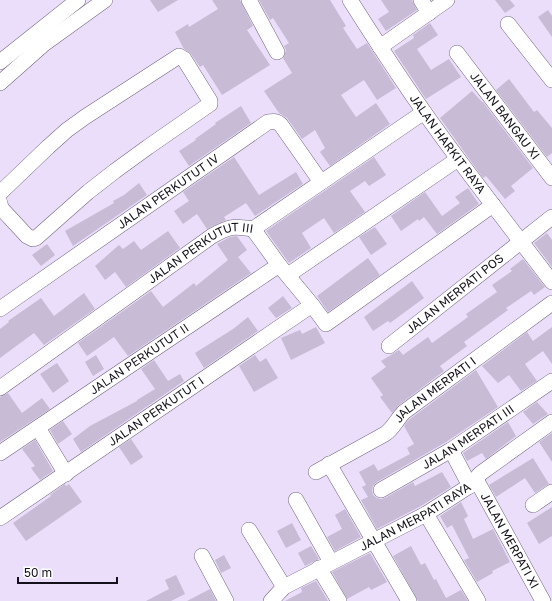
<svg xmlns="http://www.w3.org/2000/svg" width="552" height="601" viewBox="0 0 552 601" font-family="'Golos Text',sans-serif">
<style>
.building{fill:#c7bbd6}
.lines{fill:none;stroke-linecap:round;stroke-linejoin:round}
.minor-casing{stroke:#736780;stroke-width:16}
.minor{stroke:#fff;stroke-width:15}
.labels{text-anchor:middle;stroke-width:3.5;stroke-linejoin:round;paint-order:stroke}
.street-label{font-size:12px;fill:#15111a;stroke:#fff}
</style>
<rect width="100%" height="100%" fill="#ebdefb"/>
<!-- building -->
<path class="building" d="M150 0H178L158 12Z
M212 0H240L253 26 247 30 270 65 222 95 203 65 200 67 191 54 184 49 175 32 188 24 189 27 218 9Z
M259 0H330L346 26 343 28 357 49 367 43 396 88 377 100 364 80 341 95 356 117 376 103 390 124 330 166 320 152 325 148 315 130 302 139 287 118 279 113 264 91 292 73 283 58 286 50 284 46 289 43 273 18 270 20Z
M381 0H412L417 10 386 31 378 19 389 12Z
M495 0H510L515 6 505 13Z
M548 10 552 16V37L538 17Z
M430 23 438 35 417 49 431 70 449 59 461 77 426 99 394 51 414 38 413 35Z
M509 79 534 112 537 110 552 128V153L547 157 496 90Z
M472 91 482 102H483L533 168 511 186 515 191 505 199 486 176 483 178 440 118Z
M241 106 251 123 189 166 179 151 196 140 195 139 216 124 215 123Z
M234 157 259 195 296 172 303 184 255 216 246 203 224 217 226 220 207 229 197 214 183 224 174 211 189 201 183 192Z
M374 157 386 175 369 186 365 181 350 191 365 212 334 233 324 218 302 233 311 248 289 263 266 231Z
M139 183 147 195 73 246 65 231 114 203 113 201 124 195Z
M468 188 479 204 437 234 424 217 419 221 418 219 401 231 391 216 425 192 442 216 460 203 455 197Z
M375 227 387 244 371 255 359 237Z
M168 231 180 248 126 287 115 272 105 280 95 266 119 245 123 249 134 241 141 250Z
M547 233 552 240V267L534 243Z
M237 236 247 250 238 257 251 273 128 356 114 337 87 356 78 343 151 291 163 307 194 283 196 286 228 260 217 244 230 237Z
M47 244 55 255 41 266 32 255Z
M368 258 380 275 328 312 317 296Z
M523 259 545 287 534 295 531 291 506 308 508 310 464 342 467 346 440 366 444 371 399 405 392 413 380 397 383 395 371 378 386 367 381 361 399 350 403 355 428 337 432 343 468 317 466 314 497 292 492 285 512 271 510 269Z
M412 281 424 298 390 323 388 321 373 331 364 317Z
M84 293 95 309 44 345 34 333 0 358V329L9 322 8 321 41 298 54 316Z
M283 296 292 308 276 318 268 308Z
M248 317 258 331 204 368 195 353 233 329Z
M316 327 325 343 291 360 281 338 300 330 302 334Z
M552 327V364L543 351 525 364 537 381 521 391 509 375 498 383 482 366 527 332 533 341Z
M96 355 104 369 93 376 85 362Z
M255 355 260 362 266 358 278 378 254 392 239 366Z
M154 360 168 381 180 374 184 381 81 452 73 439 90 426 137 401V400L155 389 141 369Z
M57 363 69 381 53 393 40 374Z
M476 370 498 407 446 442 377 482 373 486 372 490 373 495 377 498 381 499 385 498 413 482 415 486 442 472 451 487 421 506 377 529 361 500 368 497 362 487 366 485 359 472 374 464 378 471 410 454 407 448 414 444 404 426 406 423 410 419Z
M8 393 22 413 42 398 50 409 0 442V397Z
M537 402 548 414 533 424 523 412Z
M63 421 72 434 58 444 50 430Z
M508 422 516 436 486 459 482 453 467 461 463 453Z
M552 433V462L539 442Z
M131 439 143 457 131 465 119 447Z
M35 440 53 471 40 480 31 468 35 466 22 449Z
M533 458 549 484 535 493 525 478 496 497 489 485Z
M65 484 66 486 69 484 82 502 26 541 13 523 51 496 50 495Z
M461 502 468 516 464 519 473 539 493 529 510 562 492 571 493 573 477 582 464 560 469 558 452 525 447 528 440 516Z
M552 507V536L539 544 527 523Z
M345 509 361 537 335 551 327 537 342 529 335 515Z
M292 523 301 540 286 548 277 531Z
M311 546 319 559 305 566 298 553Z
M411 546 421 565 425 563 434 580 436 579 446 598 461 590 468 601H418L393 556Z
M370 553 387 582 371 590 369 587 347 599 332 572Z
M224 555 231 568 221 573 215 560Z
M176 575 185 594 171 601H146L169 589 165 580Z
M316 581 328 601H285L302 592 301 588Z
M210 589 216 601H187Z"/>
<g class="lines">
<defs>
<g id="minor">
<path d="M249 0 277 52"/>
<path id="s1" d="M350 0C374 38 398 75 424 112 465 170 509 226 552 282"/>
<path d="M421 0 429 13"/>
<path d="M508 24 552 80"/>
<path d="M380 47 447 0"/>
<path id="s2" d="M457 53 552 178"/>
<path d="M0 62 78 0"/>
<path d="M0 83 44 44 105 0"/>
<path d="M0 193 48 147 67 130 85 117 179 56 184 59 210 101V104L148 147 115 171 88 192 36 238 33 239 27 236 1 208 0 203"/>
<path d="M253 229 279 265 312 305 326 324 493 205"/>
<path d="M288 275 458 159"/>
<path id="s3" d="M0 309 268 122C274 121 277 121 281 125L321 182"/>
<path id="s4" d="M389 346 552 217"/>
<path id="s5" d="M0 388 212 236C230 226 233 226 253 229L424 112"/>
<path d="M38 428 66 474"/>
<path d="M451 450 470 486"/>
<path id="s6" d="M0 453 279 265"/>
<path d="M329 464 409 601"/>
<path id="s7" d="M316 472 385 434C393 429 397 419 404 412L552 303"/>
<path id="s8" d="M477 481 543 601"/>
<path id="s9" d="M381 490 451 450 552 381"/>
<path d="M296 500 331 562"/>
<path d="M533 505 552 492"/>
<path d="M426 514 478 601"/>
<path id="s10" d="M0 518 312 305"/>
<path d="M249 530 284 587"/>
<path d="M202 556 226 601"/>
<path d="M319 568 339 601"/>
<path id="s11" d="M271 601 284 587 426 514 477 481 478 476 481 473 552 422"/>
</g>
</defs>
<!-- minor casing -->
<use href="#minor" class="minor-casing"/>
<!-- minor -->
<use href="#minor" class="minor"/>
</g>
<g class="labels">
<!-- street labels -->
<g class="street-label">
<text dy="4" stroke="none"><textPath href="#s2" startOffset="79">JALAN BANGAU XI</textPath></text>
<text dy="4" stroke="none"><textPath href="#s1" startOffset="174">JALAN HARKIT RAYA</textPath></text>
<text dy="4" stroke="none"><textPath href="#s3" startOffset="205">JALAN PERKUTUT IV</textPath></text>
<text dy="4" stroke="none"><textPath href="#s5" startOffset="244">JALAN PERKUTUT III</textPath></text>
<text dy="4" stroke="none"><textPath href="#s4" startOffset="84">JALAN MERPATI POS</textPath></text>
<text dy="4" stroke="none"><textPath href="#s6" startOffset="168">JALAN PERKUTUT II</textPath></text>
<text dy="4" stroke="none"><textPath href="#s7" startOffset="146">JALAN MERPATI I</textPath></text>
<text dy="4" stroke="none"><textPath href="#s10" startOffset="189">JALAN PERKUTUT I</textPath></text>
<text dy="4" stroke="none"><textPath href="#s9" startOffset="102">JALAN MERPATI III</textPath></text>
<text dy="4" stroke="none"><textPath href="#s11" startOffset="168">JALAN MERPATI RAYA</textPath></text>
<text dy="4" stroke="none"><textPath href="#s8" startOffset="68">JALAN MERPATI XI</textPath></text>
</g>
</g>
<!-- scale -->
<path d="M18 577v6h99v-6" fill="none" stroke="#15111a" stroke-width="2"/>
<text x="24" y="577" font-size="12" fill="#15111a" stroke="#ffffff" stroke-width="3" paint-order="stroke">50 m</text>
</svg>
